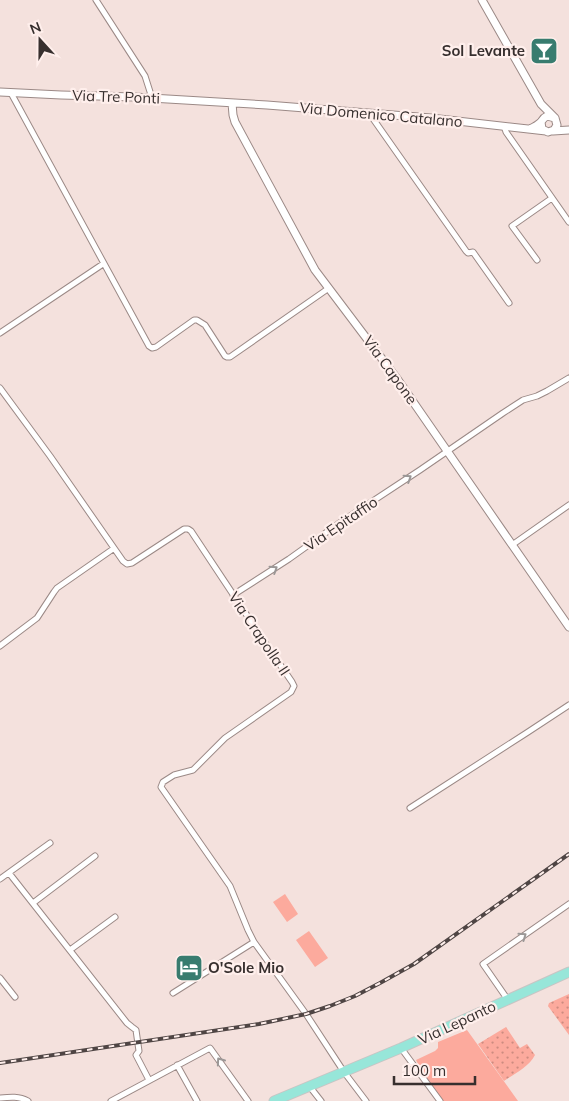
<svg xmlns="http://www.w3.org/2000/svg" width="569" height="1101" viewBox="0 0 569 1101" font-family="Mulish,sans-serif">
<style>
.grass{fill:url(#grass-dots)}
.garden{fill:#fcaa9d}
.lines{fill:none;stroke-linecap:round;stroke-linejoin:round}
.minor-casing{stroke:#9b8986;stroke-width:7}
.tertiary-casing{stroke:#9b8986;stroke-width:9}
.primary-casing{stroke:#c7c5c4;stroke-width:11}
.minor{stroke:#fff;stroke-width:5}
.tertiary{stroke:#fff;stroke-width:7}
.primary{stroke:#97e6d9;stroke-width:9}
.rail-casing{stroke:#4f4544;stroke-width:4}
.rail{stroke:#ffefec;stroke-width:2;stroke-dasharray:5.5;stroke-linecap:butt}
.oneway{stroke:#9b9796}
.labels{text-anchor:middle;stroke-width:4.5;stroke-linejoin:round;paint-order:stroke}
.poi-label{font-size:15px;font-weight:bold;fill:#372f2e;stroke:#ffefec;text-anchor:end}
.street-label{font-size:15px;fill:#372f2e;stroke:#ffefec}
</style>
<defs>
<pattern id="grass-dots" width="8" height="8" patternUnits="userSpaceOnUse" patternTransform="scale(1.25)"><rect width="8" height="8" fill="#fcaa9d"/><path d="M2 2h.1M6 6h.1" fill="none" stroke="#cd8b80" stroke-width="1.8" stroke-linecap="round"/></pattern>
</defs>
<rect width="100%" height="100%" fill="#f4e1dd"/>
<!-- grass -->
<path class="grass" d="M569 994V1035L548 1006 549 1003Z
M506 1027 520 1048 527 1044 535 1055C529 1067 514 1074 504 1081L478 1044Z"/>
<!-- garden -->
<path class="garden" d="M285 894 298 914 287 922 273 902Z
M309 931 328 958 315 967 296 940Z
M467 1030 518 1101H443L415 1065 418 1064 416 1060 435 1051 438 1048V1042Z"/>
<g class="lines">
<defs>
<path id="minor" d="M96 0 145 76 152 98
M11 93 149 346 152 348 156 347 194 320H197L205 325 225 356 227 357H230L329 288
M369 113 466 251 468 253 473 252 509 303
M504 126 506 132 569 222
M537 260 512 226 552 198
M0 333 103 264
M0 388 50 456 123 561 127 564 132 563 184 529H188L191 531 268 647 292 682 294 686 291 692 225 738 193 770 174 775 163 782 161 787 230 886 248 930 254 942 306 1014 344 1072 366 1101
M512 545 569 505
M233 595 289 559 338 524 420 470 503 413 523 400 537 396 547 391 569 378
M0 646 37 618 54 592 57 588 113 549
M410 808 528 732 569 705
M9 873 127 1023 132 1027 136 1030 139 1051 136 1055 149 1080
M0 879 50 843
M33 903 95 856
M70 950 115 917
M0 978 15 997
M173 993 254 942
M508 1000 483 964 569 904
M401 1048 440 1101
M177 1065 197 1101
M310 1087 321 1101
M0 1098C10 1097 19 1096 28 1101
M111 1101 210 1048 248 1101"/>
<path id="tertiary" d="M482 0 541 104 555 118
M0 92 61 95 134 97 267 105 431 118 546 131
M232 103 233 115 235 122 315 270 398 380 569 627
M530 129C534 127 538 125 541 122 543 119 543 118 547 116L555 118 557 125 554 130 548 132 542 129 541 122
M553 131 569 130"/>
<path id="primary" d="M274 1101 401 1048 569 972"/>
</defs>
<!-- minor casing -->
<use href="#minor" class="minor-casing"/>
<!-- tertiary casing -->
<use href="#tertiary" class="tertiary-casing"/>
<!-- primary casing -->
<use href="#primary" class="primary-casing"/>
<!-- minor -->
<use href="#minor" class="minor"/>
<!-- tertiary -->
<use href="#tertiary" class="tertiary"/>
<!-- primary -->
<use href="#primary" class="primary"/>
<defs>
<path id="rail" d="M0 1063 259 1024 306 1014 330 1006 355 996 380 983 414 964 569 854"/>
</defs>
<!-- rail casing -->
<use href="#rail" class="rail-casing"/>
<!-- rail -->
<use href="#rail" class="rail"/>
</g>
<!-- one-way arrows -->
<defs><path id="oneway-chevron" d="M-2-3.5L2.5 0L-2 3.5" fill="none" stroke-width="1.6" stroke-linecap="round" stroke-linejoin="round" transform="scale(1.25)"/></defs>
<g class="oneway">
<use href="#oneway-chevron" transform="translate(408 478) rotate(-33)"/>
<use href="#oneway-chevron" transform="translate(274 569) rotate(-33)"/>
<use href="#oneway-chevron" transform="translate(523 936) rotate(-35)"/>
<use href="#oneway-chevron" transform="translate(220 1061) rotate(-125)"/>
</g>
<!-- icons -->
<defs>
<symbol id="bar-square" viewBox="-11 -11 22 22"><rect x="-9" y="-9" width="18" height="18" rx="4" fill="#387c6f" stroke="#ffefec"/><path d="M-6-5H6L.8 .8V4.5H3.5V6h-7V4.5H-.8V.8Z" fill="#fff"/></symbol>
<symbol id="hotel-square" viewBox="-11 -11 22 22"><rect x="-9" y="-9" width="18" height="18" rx="4" fill="#387c6f" stroke="#ffefec"/><path d="M-6-4.5h1.5V1H6V5H4.5V3h-9V5H-6ZM-4 0a1.8 1.8 0 1 1 3.6 0ZM.5 0V-2.5h3Q6-2.5 6 0Z" fill="#fff"/></symbol>
</defs>
<g fill-rule="evenodd">
<use href="#bar-square" x="528" y="35" width="32" height="32"/>
<use href="#hotel-square" x="173" y="952" width="32" height="32"/>
</g>
<g class="labels">
<!-- poi labels -->
<g class="poi-label">
<text x="525" y="56">Sol Levante</text>
<text x="208" y="973" text-anchor="start">O'Sole Mio</text>
</g>
<!-- street labels -->
<g class="street-label">
<text transform="translate(116 97) rotate(2)" y="5">Via Tre Ponti</text>
<text transform="translate(381 115) rotate(5)" y="5">Via Domenico Catalano</text>
<text transform="translate(390 370) rotate(54)" y="5">Via Capone</text>
<text transform="translate(341 524) rotate(-34)" y="5">Via Epitaffio</text>
<text transform="translate(259 634) rotate(56)" y="5">Via Crapolla II</text>
<text transform="translate(457 1023) rotate(-25)" y="5">Via Lepanto</text>
</g>
</g>
<!-- north arrow -->
<g transform="translate(40 40) rotate(339)" stroke="#ffefec" stroke-width="4" paint-order="stroke">
<path d="M0-4L9 19L0 12L-9 19Z" fill="#372f2e"/>
<text y="-8" font-size="14" font-weight="bold" text-anchor="middle" fill="#372f2e">N</text>
</g>
<!-- scale -->
<path d="M394 1076v8h81v-8" fill="none" stroke="#372f2e" stroke-width="2.5"/>
<text x="402" y="1076" font-size="15" fill="#372f2e" stroke="#ffefec" stroke-width="4" paint-order="stroke">100 m</text>
</svg>
